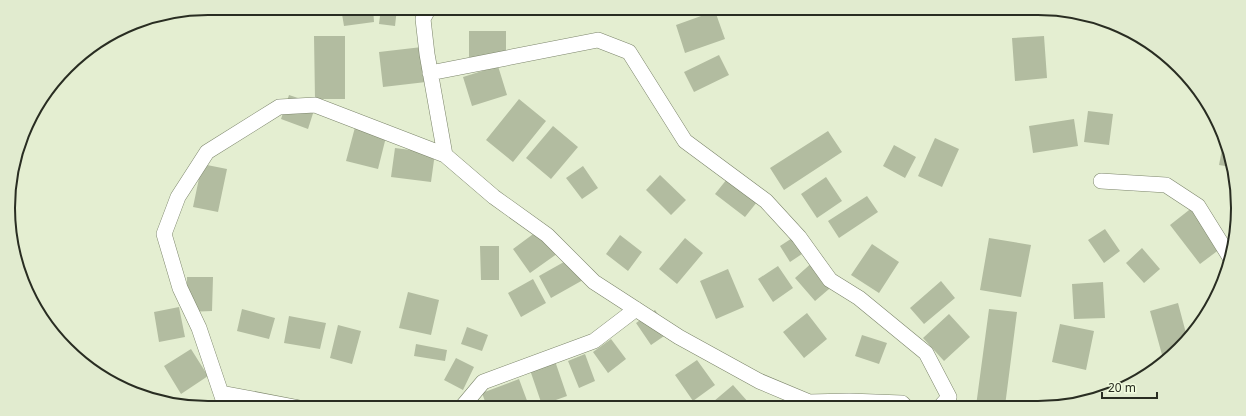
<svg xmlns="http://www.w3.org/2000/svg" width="1246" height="416" viewBox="0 0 1246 416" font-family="'Noto Sans',sans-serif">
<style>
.building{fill:#b2bca0}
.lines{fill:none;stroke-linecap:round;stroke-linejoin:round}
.minor-casing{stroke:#7c856b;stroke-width:16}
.minor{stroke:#fff;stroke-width:15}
.rim{fill:none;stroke:#292d22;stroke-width:2}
</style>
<rect width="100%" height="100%" fill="#e4eed1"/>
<!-- building -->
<path class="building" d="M341 8H373L374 22 344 26Z
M381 8H397L395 26 379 24Z
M715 11 725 39 685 53 676 25Z
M469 31H506V57H469Z
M314 36H345V99H315Z
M1044 36 1047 78 1015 81 1012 38Z
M422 47 426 82 383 87 379 52Z
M719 55 729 75 694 92 684 72Z
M498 66 507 95 472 106 463 77Z
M289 95 316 104 308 129 281 119Z
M519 99 546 121 513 162 486 140Z
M1088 111 1113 114 1109 145 1084 142Z
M358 116 389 125 378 169 346 161Z
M1074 119 1078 146 1033 153 1029 126Z
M553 126 578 147 551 179 526 158Z
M828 131 842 152 784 190 770 168Z
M935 138 959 149 942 187 918 176Z
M1223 144 1231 167 1219 165Z
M894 145 916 157 905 178 883 166Z
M395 148 435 153 431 182 391 177Z
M202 164 227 169 218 212 193 207Z
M583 166 598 188 582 199 566 178Z
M731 174 761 197 745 217 715 194Z
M660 175 686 200 671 215 646 190Z
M826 177 842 201 817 218 801 194Z
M867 196 878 212 839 238 828 221Z
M1198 203 1228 243 1200 264 1170 225Z
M544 226 561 251 530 273 513 249Z
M1105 229 1120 251 1104 263 1088 240Z
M803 231 814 246 790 262 780 246Z
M620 235 642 252 628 271 606 254Z
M685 238 703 253 677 284 659 269Z
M989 238 1031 245 1021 297 980 290Z
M872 244 899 262 879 293 851 275Z
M480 246H499V280H481Z
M1142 248 1160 269 1144 283 1126 263Z
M571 258 583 280 551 298 539 276Z
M815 260 836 283 815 301 795 278Z
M778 266 793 288 773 302 758 279Z
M728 269 744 307 716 319 700 281Z
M187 277H213L212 311 187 312Z
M533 279 546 303 521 317 508 293Z
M941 281 955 298 924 324 910 308Z
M1103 282 1105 318 1074 319 1072 284Z
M408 292 439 300 431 335 399 328Z
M1178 303 1187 337 1170 358 1164 362 1150 311Z
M179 307 185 337 159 342 154 312Z
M242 309 275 318 269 339 237 331Z
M989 309 1017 312 1005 406H976Z
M655 310 670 332 651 345 636 323Z
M807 313 827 339 804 358 783 332Z
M949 314 970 337 944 361 923 338Z
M289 316 326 323 320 349 284 343Z
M1060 324 1094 331 1086 370 1052 362Z
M338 325 361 331 352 364 330 358Z
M467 327 488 335 482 351 461 344Z
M862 335 887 343 879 364 855 356Z
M611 339 626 359 608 373 593 352Z
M416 344 447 350 445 361 414 356Z
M191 349 208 376 181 394 164 366Z
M585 354 595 381 579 388 568 361Z
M456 358 474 367 463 390 444 380Z
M697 360 715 385 693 401 675 375Z
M555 361 567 396 542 405 530 370Z
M519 379 529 406 526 407H487L482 393Z
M733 385 749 403 744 407H707Z
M215 401 216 408 184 405V404Z"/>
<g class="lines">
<defs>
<path id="minor" d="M429 8 423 19 427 54 445 155 494 197 547 235 594 282 679 337 759 381 809 402 849 401 902 403 906 407
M430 73 598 40 629 52 685 141 766 201 799 237 830 280 859 298 926 353 949 397 940 407
M1101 181 1166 185 1198 206 1231 259
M221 393 300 408
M462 407 483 382 594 341 636 309
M226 408 199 328 180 288 164 234 178 197 207 152 279 107 315 105 445 155"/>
</defs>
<!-- minor casing -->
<use href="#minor" class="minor-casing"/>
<!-- minor -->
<use href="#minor" class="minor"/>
</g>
<!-- crop -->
<path d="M0 0H1246V416H0ZM208 15H1038A193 193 0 0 1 1231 208V208A193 193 0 0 1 1038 401H208A193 193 0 0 1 15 208V208A193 193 0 0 1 208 15Z" fill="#e1ebcf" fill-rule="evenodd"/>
<path class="rim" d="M208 15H1038A193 193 0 0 1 1231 208V208A193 193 0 0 1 1038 401H208A193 193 0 0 1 15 208V208A193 193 0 0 1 208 15Z"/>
<!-- scale -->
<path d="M1102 392v6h55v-6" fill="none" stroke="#292d22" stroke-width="2"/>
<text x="1108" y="392" font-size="12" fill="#292d22" stroke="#f1fcde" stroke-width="3" paint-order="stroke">20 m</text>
</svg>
